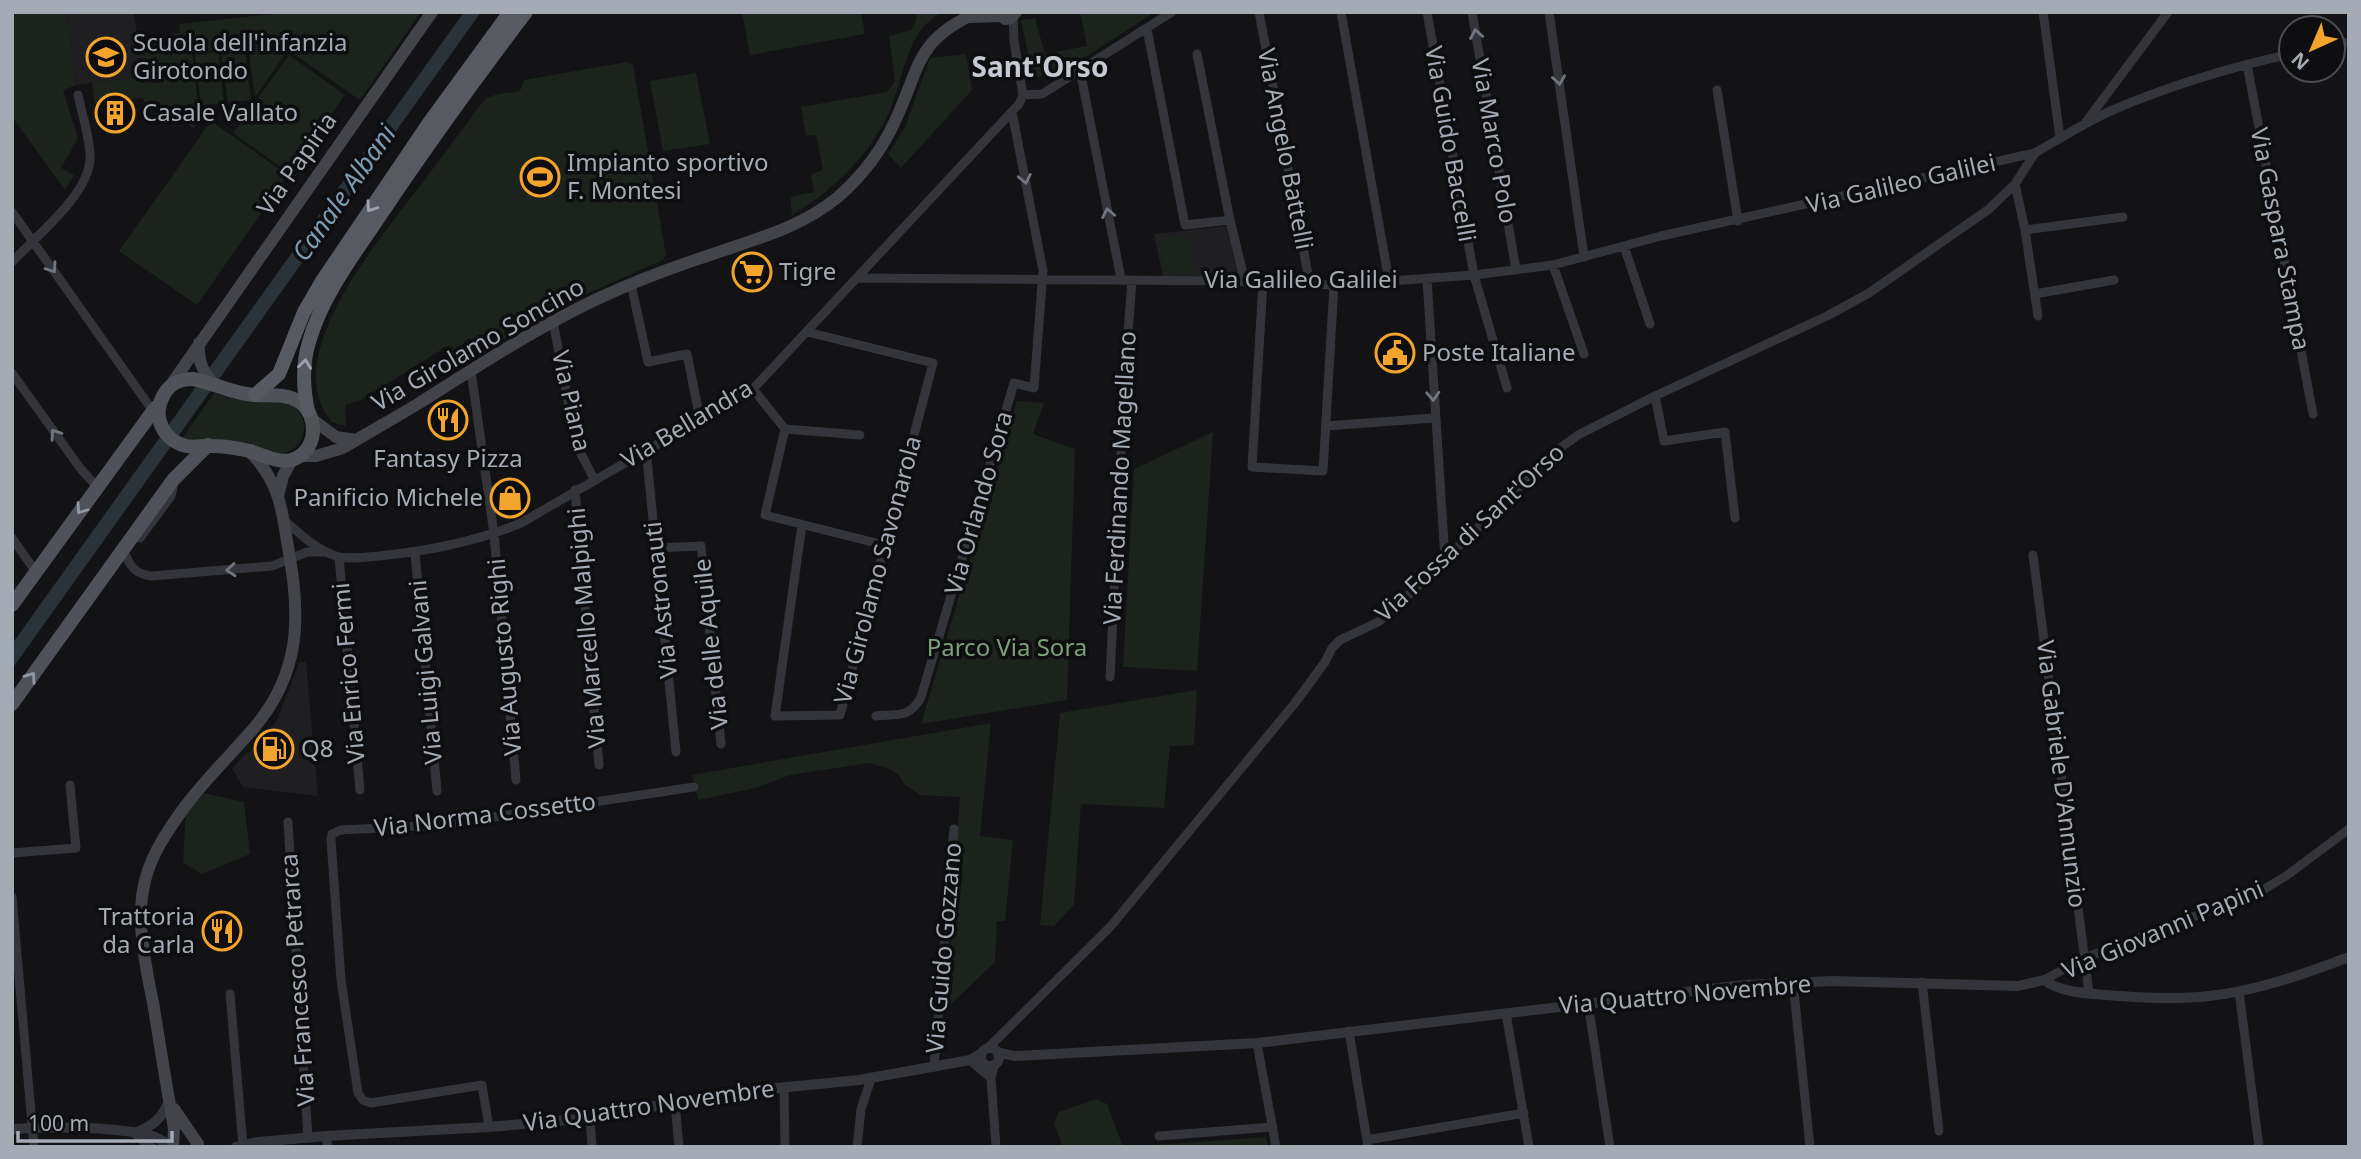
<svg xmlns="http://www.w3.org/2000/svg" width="2361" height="1159" viewBox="0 0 2361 1159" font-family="'Noto Sans',sans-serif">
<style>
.built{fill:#1f1f22}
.green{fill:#1b231c}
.water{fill:#293338}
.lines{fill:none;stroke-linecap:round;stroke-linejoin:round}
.minor{stroke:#34353a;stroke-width:9}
.tertiary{stroke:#34353a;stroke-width:10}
.secondary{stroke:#42444a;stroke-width:12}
.primary{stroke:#505259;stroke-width:14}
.trunk{stroke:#585a62;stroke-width:14}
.oneway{stroke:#72767e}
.oneway2{stroke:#9ca3ad}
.oneway3{stroke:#9399a3}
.labels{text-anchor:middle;stroke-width:7;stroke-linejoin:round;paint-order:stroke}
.poi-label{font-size:24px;fill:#a4abb5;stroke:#0e0e10;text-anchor:start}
.street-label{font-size:24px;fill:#a4abb5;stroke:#0e0e10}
.park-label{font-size:24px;fill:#7ba17b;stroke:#0e0e10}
.water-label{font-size:26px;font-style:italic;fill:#7b9bb1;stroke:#0e0e10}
.quarter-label{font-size:28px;font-weight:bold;fill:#c5c9d1;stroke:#0e0e10}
</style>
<rect width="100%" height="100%" fill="#131315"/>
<!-- built -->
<path class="built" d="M66 12H134L143 76 77 85Z
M1228 226 1240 275 1163 277 1154 234Z
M306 662 318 796 243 787 232 769 245 754 251 751 277 720 299 663Z"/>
<!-- green -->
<path class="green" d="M12 12H66L77 85 63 90 78 138 61 168 74 175 65 190 12 117Z
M291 12H421L360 100 288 50 255 97 248 46 192 53 200 118 193 128 163 108 145 110 143 98 95 104 92 83 143 76 138 38 180 33 179 24Z
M742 12H861L865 34 750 55Z
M916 12H942C936 16 930 20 925 25 907 43 900 86 890 110 871 154 832 192 792 215L790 197 814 192 811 174 823 170 816 135 806 136 801 107 887 92 895 81 889 36 911 30 917 18Z
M1080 12H1155L1087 56 1037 78 1032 73 1021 20 1035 18 1045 54 1087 46Z
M245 50 251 100 228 103 221 52Z
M218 52 224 103 201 106 195 55Z
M966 54 972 90 901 168 888 154 905 127 930 58Z
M289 55 345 95 290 174 233 133Z
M627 62 633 65 666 255 663 260 552 309 546 307 510 328 508 336 480 354 469 338 454 354 446 347 359 401 345 405 346 426 332 422C275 357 385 233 423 182 437 163 451 145 465 126 471 118 477 107 485 100 492 93 510 93 520 91L524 80Z
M696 73 710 144 663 151 650 81Z
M211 121 288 175 197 305 119 251Z
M1186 235 1197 274 1165 273 1158 238Z
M214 393C221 395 228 398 235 399 250 402 284 398 294 407 316 426 299 457 273 454 242 452 213 440 182 439Z
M1017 401 1044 403 1033 434 1075 449 1067 700 921 724Z
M1213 432 1197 671 1123 667 1134 469Z
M1197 690 1194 745 1170 746 1164 808 1081 804 1074 905 1054 926 1040 925 1060 713Z
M991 723 980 836 1013 840 1005 921H997L995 962 946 1009 960 797 920 795 904 784 899 775 890 769 869 763 790 775 755 788 698 800 692 775Z
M203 793 244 802 250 854 202 874 183 863 186 812Z
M1096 1099 1107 1104 1123 1147H1063L1054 1123 1059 1112Z
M1266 1137 1268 1147 1141 1146Z"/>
<!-- water -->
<path class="water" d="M464 12H481L12 669V644Z"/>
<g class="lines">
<!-- minor -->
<path class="minor" d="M1259 12 1310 285
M1341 12 1389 281
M1427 12 1474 275 1507 388
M1472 12 1516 270
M1549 12 1584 257
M2043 12 2060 138
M1013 16 1014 41 1023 95
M1147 29 1185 225 1230 220
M2333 45 2349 42
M1197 54 1230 220 1245 282
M2247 64 2313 414
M1080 70 1121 279
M1717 90 1738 221
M1023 95 1042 94 1172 12
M2086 122 2168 12
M2015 184 2025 230 2038 316
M12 212 153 411
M2025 230 2123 217
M1624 246 1650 324
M12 262C36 236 93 192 90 154 89 135 82 114 78 95
M1553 265 1584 354
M857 278 1227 281 1334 285 1474 275 1553 265 1661 236 2035 153C2061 138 2087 121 2115 109 2172 85 2231 67 2291 54
M1427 279 1445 559
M1263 282 1252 467 1323 471 1334 285
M631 284 648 362 687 354 700 419
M2035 294 2114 280
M553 321 575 439 580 452 594 479
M471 371 494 534 516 780
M12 373 80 468 97 487
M753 389 785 429 860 435
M1655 396 1664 441 1725 432 1735 518
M1326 426 1434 418
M785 429 765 515 884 545
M646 449 676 752
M575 490 599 765
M283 519C299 533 315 549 336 556 349 560 366 557 379 556 428 551 475 542 521 523L753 389 1019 104 1023 95
M802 525 775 716 840 715 933 363 807 332
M12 538 36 572
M140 538 171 496 174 482
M656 548 701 546 721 744
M415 553 437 791
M2033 555 2089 993
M126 556C131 569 139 575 152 576L272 566 307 552H324
M339 557 360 790
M1110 677 1125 373 1132 280
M876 716C898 714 910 718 921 697L1014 383 1034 388 1043 271 1012 112
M288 822 308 1138
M12 853 76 848 70 785
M12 897 34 1147
M2044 980 2085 958 2261 891 2286 876 2349 829
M1793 982 1810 1147
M1922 982 1939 1131
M2239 991 2259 1147
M230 994 243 1146
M1588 1003 1610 1147
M1506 1013 1529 1147
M1349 1031 1368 1147
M1257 1043 1276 1147
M987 1049 1111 926 1295 703 1325 662 1332 648 1340 640 1378 622 1394 609 1559 449 1578 435 1655 396 1827 316 1869 293 1989 209 2015 184 2035 153
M970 1060 991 1078
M994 1065 991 1078 996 1147
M934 1067 954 829
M784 1087 785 1147
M675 1103 679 1147
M590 1118 592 1147
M489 1127 482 1085 371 1103 363 1100 358 1093 341 980 331 840 332 834 341 830 441 825 694 787
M326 1136 328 1147
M1159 1136 1273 1127
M1367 1140 1524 1113
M857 1147 861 1109 871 1079"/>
<!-- tertiary -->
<path class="tertiary" d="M981 1057a9 9 0 1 1 18 0a9 9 0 1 1-18 0Z
M997 1052 1014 1056 1257 1043 1744 985 1832 981 2018 986 2044 980C2062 993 2085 993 2106 995 2140 998 2175 1000 2209 996 2257 991 2304 974 2349 957
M12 1129C51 1126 108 1127 146 1134 155 1136 164 1142 172 1146
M137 1132C154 1125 162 1118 169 1101
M137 1135 151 1147
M236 1147 258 1142 326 1136 489 1127 590 1118 728 1093 859 1080 970 1060 982 1053"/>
<!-- secondary -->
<path class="secondary" d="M998 12 1005 19 1011 18 1016 12
M971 17 1000 16
M199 343C198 362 202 371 215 385
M170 386 432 12
M312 419 336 437 356 440
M301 456H316L343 448C369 432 395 418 421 402 478 366 534 329 595 300 633 282 673 267 713 254 756 239 802 227 838 197 862 176 882 150 895 121 921 66 915 40 978 12
M278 496 283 476 292 460
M174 1109 198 1144
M173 1146 174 1129C167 1088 160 1048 154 1008 146 966 134 919 146 877 153 852 167 832 181 812 203 781 230 756 254 728 300 673 301 619 289 553 282 511 281 483 249 451"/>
<!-- primary -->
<path class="primary" d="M193 379C215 383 233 394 255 395 269 396 285 393 298 401 320 414 318 453 291 460 278 463 262 455 250 451 237 448 225 446 212 446 204 445 195 448 186 446 163 440 152 417 163 396 170 383 180 379 193 379Z
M12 605 153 411 159 405
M12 704 173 480 208 445"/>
<!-- trunk -->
<path class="trunk" d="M255 395 279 374 304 312 322 281 429 123 510 12
M308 411C303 388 302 365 309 342 322 296 353 256 379 217 426 147 475 79 526 12"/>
</g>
<!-- one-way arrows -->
<defs><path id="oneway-chevron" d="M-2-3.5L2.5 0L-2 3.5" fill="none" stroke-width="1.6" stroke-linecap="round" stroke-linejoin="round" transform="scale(1.75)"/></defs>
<g class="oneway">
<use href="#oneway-chevron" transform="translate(1476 34) rotate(-100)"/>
<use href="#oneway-chevron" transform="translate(1559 80) rotate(82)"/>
<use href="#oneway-chevron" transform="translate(1025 179) rotate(79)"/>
<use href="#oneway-chevron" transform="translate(1108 213) rotate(-101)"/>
<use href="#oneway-chevron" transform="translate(52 268) rotate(55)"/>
<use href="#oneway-chevron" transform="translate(1433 396) rotate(87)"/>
<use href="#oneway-chevron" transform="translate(55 434) rotate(-125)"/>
<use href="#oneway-chevron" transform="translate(231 570) rotate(175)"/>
</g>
<g class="oneway2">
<use href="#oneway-chevron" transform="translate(371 207) rotate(125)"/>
<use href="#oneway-chevron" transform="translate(305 364) rotate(-83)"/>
</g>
<g class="oneway3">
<use href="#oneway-chevron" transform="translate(81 509) rotate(126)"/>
<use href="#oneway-chevron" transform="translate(31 677) rotate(-55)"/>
</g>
<!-- icons -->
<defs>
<symbol id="school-ring" viewBox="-11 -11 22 22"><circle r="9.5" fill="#0e0e10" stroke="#f3a42c" stroke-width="1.5"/><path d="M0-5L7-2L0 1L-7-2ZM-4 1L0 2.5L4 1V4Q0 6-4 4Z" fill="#f3a42c"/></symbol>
<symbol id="building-ring" viewBox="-11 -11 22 22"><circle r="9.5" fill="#0e0e10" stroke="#f3a42c" stroke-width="1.5"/><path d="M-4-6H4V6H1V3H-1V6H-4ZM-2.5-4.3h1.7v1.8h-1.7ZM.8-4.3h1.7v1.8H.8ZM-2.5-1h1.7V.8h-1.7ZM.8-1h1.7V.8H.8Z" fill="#f3a42c"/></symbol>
<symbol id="stadium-ring" viewBox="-11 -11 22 22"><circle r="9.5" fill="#0e0e10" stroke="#f3a42c" stroke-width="1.5"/><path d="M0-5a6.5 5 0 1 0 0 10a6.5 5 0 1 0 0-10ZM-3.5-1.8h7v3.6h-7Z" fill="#f3a42c"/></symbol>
<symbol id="supermarket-ring" viewBox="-11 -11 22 22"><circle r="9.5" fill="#0e0e10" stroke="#f3a42c" stroke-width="1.5"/><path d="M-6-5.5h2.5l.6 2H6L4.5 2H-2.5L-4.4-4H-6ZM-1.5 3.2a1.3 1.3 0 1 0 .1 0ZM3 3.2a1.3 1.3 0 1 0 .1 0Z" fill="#f3a42c"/></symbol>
<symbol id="civic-ring" viewBox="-11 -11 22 22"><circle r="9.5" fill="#0e0e10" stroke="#f3a42c" stroke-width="1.5"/><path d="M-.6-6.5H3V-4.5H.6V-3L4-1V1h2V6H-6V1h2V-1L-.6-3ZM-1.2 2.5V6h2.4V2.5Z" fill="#f3a42c"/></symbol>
<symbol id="restaurant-ring" viewBox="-11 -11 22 22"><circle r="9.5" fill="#0e0e10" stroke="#f3a42c" stroke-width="1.5"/><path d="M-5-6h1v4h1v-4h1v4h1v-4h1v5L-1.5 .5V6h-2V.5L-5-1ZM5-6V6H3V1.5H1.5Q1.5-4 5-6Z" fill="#f3a42c"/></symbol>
<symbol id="shop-ring" viewBox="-11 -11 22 22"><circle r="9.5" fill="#0e0e10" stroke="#f3a42c" stroke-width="1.5"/><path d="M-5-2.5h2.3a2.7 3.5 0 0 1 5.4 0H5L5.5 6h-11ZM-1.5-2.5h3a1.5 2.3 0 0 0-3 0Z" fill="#f3a42c"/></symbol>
<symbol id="fuel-ring" viewBox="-11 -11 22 22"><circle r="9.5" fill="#0e0e10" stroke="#f3a42c" stroke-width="1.5"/><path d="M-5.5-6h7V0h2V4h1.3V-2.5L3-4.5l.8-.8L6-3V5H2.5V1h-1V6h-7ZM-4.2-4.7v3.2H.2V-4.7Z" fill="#f3a42c"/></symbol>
</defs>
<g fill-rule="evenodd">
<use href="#school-ring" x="84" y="35" width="44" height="44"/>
<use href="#building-ring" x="93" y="91" width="44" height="44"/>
<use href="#stadium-ring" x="518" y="155" width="44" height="44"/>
<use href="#supermarket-ring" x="730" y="250" width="44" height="44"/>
<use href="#civic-ring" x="1373" y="331" width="44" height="44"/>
<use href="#restaurant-ring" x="426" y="398" width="44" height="44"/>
<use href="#shop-ring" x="488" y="476" width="44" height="44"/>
<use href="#fuel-ring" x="252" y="727" width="44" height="44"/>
<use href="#restaurant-ring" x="200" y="909" width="44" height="44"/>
</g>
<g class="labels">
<!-- poi labels -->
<g class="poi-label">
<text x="133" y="51">Scuola dell'infanzia<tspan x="133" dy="28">Girotondo</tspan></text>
<text x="142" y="121">Casale Vallato</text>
<text x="567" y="171">Impianto sportivo<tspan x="567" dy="28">F. Montesi</tspan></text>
<text x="779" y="280">Tigre</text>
<text x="1422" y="361">Poste Italiane</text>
<text x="448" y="467" text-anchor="middle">Fantasy Pizza</text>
<text x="483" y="506" text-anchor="end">Panificio Michele</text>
<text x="301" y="757">Q8</text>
<text x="195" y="925" text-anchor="end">Trattoria<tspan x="195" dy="28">da Carla</tspan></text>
</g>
<!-- street labels -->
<g class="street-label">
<text transform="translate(1494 141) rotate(80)" y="8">Via Marco Polo</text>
<text transform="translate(1450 144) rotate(80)" y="8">Via Guido Baccelli</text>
<text transform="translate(1285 149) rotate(79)" y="8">Via Angelo Battelli</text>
<text transform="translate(297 164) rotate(-55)" y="8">Via Papiria</text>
<text transform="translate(1901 184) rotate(-13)" y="8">Via Galileo Galilei</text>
<text transform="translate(2280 239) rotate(79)" y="8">Via Gaspara Stampa</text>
<text x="1301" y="288">Via Galileo Galilei</text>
<text transform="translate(478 345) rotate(-30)" y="8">Via Girolamo Soncino</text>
<text transform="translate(571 401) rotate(77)" y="8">Via Piana</text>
<text transform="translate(687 424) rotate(-31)" y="8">Via Bellandra</text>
<text transform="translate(1120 478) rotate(-87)" y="8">Via Ferdinando Magellano</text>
<text transform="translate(979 503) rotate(-74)" y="8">Via Orlando Sora</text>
<text transform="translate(1470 533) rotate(-43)" y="8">Via Fossa di Sant'Orso</text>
<text transform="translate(878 570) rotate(-75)" y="8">Via Girolamo Savonarola</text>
<text transform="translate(661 600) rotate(-96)" y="8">Via Astronauti</text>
<text transform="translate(587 628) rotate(-95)" y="8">Via Marcello Malpighi</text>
<text transform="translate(711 644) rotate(-96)" y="8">Via delle Aquile</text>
<text transform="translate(505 657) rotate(-95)" y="8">Via Augusto Righi</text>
<text transform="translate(426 672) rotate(-95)" y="8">Via Luigi Galvani</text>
<text transform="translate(349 673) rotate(-95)" y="8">Via Enrico Fermi</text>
<text transform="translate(2061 774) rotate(83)" y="8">Via Gabriele D'Annunzio</text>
<text transform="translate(485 815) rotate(-7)" y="8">Via Norma Cossetto</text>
<text transform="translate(2163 930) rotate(-23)" y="8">Via Giovanni Papini</text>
<text transform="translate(944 948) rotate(-85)" y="8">Via Guido Gozzano</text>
<text transform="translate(298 980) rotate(-94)" y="8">Via Francesco Petrarca</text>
<text transform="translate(1685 995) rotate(-5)" y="8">Via Quattro Novembre</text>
<text transform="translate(649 1106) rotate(-8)" y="8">Via Quattro Novembre</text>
</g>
<!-- park labels -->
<g class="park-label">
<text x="1007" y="656">Parco Via Sora</text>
</g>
<!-- water labels -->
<g class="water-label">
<text transform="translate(344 193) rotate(-55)" y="9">Canale Albani</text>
</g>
<!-- quarter labels -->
<g class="quarter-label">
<text x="1040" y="77">Sant'Orso</text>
</g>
</g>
<!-- border -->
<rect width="2361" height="1159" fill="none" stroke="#a4abb5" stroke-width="28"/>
<!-- north arrow -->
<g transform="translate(2312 49) rotate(224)"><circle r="33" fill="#0e0e10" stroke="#4a4d52" stroke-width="2"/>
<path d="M0-5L12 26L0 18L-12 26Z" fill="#f3a42c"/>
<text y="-10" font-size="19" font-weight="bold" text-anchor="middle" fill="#a4abb5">N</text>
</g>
<!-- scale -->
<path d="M18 1131v10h154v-10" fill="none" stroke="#a4abb5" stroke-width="3.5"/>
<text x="28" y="1131" font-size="21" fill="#a4abb5" stroke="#0e0e10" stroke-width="5" paint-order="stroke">100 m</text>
</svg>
